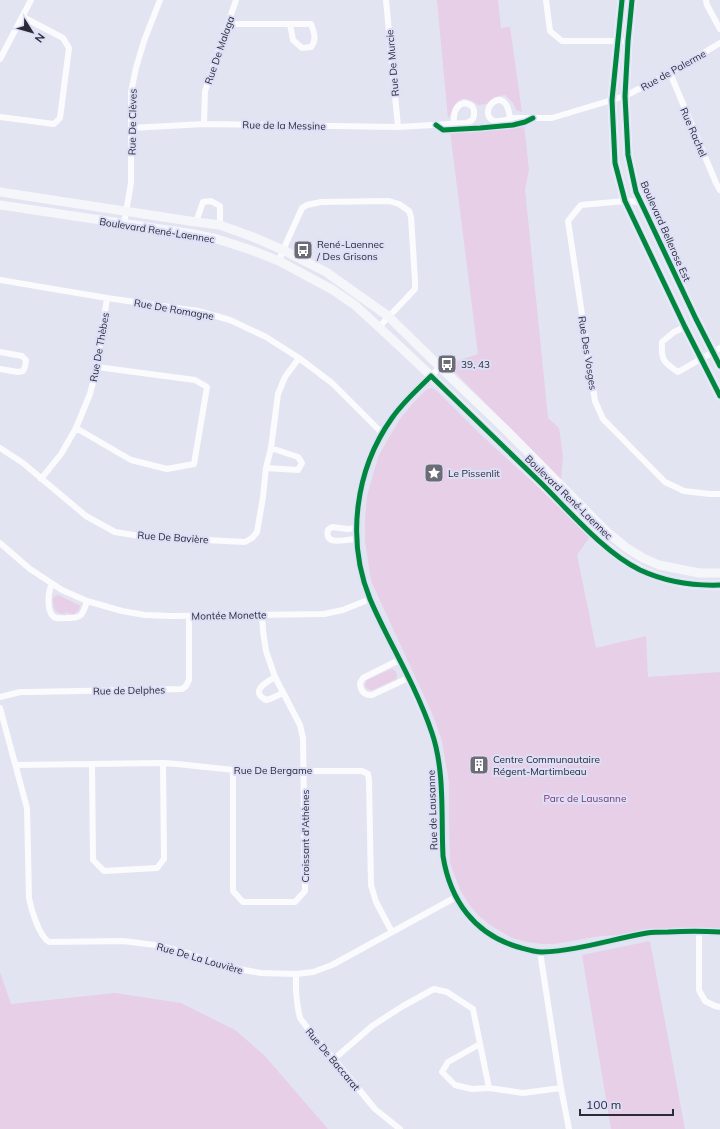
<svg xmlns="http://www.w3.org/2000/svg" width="720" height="1129" viewBox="0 0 720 1129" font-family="Mulish,sans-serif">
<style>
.green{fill:#e6cfe7}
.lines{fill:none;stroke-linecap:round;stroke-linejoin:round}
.street{stroke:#fbfbfd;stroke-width:6}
.secondary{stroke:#f5f6fa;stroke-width:9}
.cycleway-casing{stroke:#dddff8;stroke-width:8}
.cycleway{stroke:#00873e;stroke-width:5}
.labels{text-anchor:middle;stroke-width:4;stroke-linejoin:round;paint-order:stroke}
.street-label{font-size:10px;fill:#2a2b34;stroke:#dddff8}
.poi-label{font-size:10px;fill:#2a2b34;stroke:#dddff8;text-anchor:start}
.park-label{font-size:10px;fill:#7b336f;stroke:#dddff8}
</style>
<rect width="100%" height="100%" fill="#e3e4f2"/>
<!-- green -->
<path class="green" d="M437 0H498L501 28 510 27 522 112 516 110 513 103 505 95 495 97 487 104 478 105C471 99 460 95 454 106 452 111 452 114 448 118Z
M524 124 529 170 525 189 548 418 559 428 563 456 561 480 447 364 478 354 450 131Z
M427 389 432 388 436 390 479 433 515 466 592 534 577 555 596 648 646 636 648 677 720 672V932L699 931 601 936 554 944H542L527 942 512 938 490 925 479 916 471 907 460 890 450 863 449 820V782L442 741 432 713 371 581 365 541V520L367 496 374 471 379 455 388 439 400 419 413 403Z
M58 595 79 605 80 606 79 610 74 614 67 613 65 611V614C55 614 53 608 53 599L55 596Z
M391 669H393L396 672 397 675 396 679 373 690H370L366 688 365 684 367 680Z
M650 941 685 1129H611L582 955Z
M0 972 11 1004 115 993 181 1003 235 1030 264 1055 328 1129H0Z"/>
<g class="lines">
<!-- street -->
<path class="street" d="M386 0 398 127
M546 0 550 31 562 41H628
M706 0 707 5 720 29
M228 24H311C314 32 317 40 311 47L302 48 293 40 290 24
M0 59 31 0
M670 73 716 183 720 190
M0 117 54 124 60 118 69 48 63 38 23 17
M510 119C506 79 475 113 494 121 498 122 510 119 515 118H552L625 96 670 73 720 43
M204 124 205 91 236 0
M131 128 204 124 398 127 467 123 471 121 473 119 474 115V110L472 106 468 104 464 103C454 106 453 115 454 124
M641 202 625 201 581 205 568 221 595 401 603 419 665 482 684 491 710 494H720
M196 222 203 202 211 201 220 206V225
M124 224 131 183V92L136 68 144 41 160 0
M279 261 283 250 302 208 307 205 321 202 389 201 399 204 409 211 411 217 415 280V289L379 327
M0 280 107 298 198 311 230 320 266 337 299 358 332 383 382 433
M685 327 674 332 662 342C661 360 663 362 678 372L720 348
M0 352 22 356 26 360 25 367 23 371 18 372 0 369
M440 367 400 407 387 425 375 447 367 466 361 486 357 517 356 539 360 565 370 599 411 685 433 735 439 763 441 777 443 856 448 879 453 892 467 914 481 928 488 933 504 942 523 948 540 952 557 951 572 948 648 933 699 931 720 932
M76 428 131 460 167 469 194 464 207 387 195 380 97 367
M0 448 23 463 86 516 115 532 146 537 245 542 252 538 257 532 263 497 266 468 271 448 278 394 285 377 299 358
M266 468 298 470 302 463 298 457 271 448
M41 479 61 454 76 428 90 394 97 367 107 298
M356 539C346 539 324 547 328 530L332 527 347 529 356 528
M0 543 30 569 62 590 87 601 122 611 145 615 172 616 324 614 343 610 370 599
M52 584C48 591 46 611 54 617 58 619 64 618 69 618 73 618 78 618 81 615 84 611 86 605 87 601
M399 660 363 678 360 683C360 690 364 696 372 695L408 678
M275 677C267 682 249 691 266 700L270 699 283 693
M0 697 20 692H28L182 689 186 686 189 680V616
M0 708 27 808 29 898C31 909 39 936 49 942L123 941 155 945 184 952 228 967 261 973 296 974 313 972 332 965 456 897
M92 764 93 860 104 871 157 868 164 859 163 763
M16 765 163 763 177 764 244 771H362L368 774 369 781 371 885 376 902 392 932
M233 771V891L243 902H295L305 891 303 738 300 725 275 677 266 651 263 631 262 615
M699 931V990L705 1001 715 1006 720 1007
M540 952 561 1088 569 1129
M296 974V992L298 1009 300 1018 312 1034 334 1059 375 1109 400 1129
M334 1059 372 1026 403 1006 434 989 447 992 473 1009 489 1088 472 1089 455 1085 442 1072 448 1062 480 1044
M489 1088 523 1093 561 1088"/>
<!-- secondary -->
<path class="secondary" d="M622 0 612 100 615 163 625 201 685 327 720 396
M632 0 628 41 625 96 628 155 636 192 696 319 720 366
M0 192 196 222 220 225 253 237 283 250 326 272 388 316 440 367 506 430 607 532 627 548 643 558 659 565 699 573H720
M0 205 194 234 217 239 251 250 279 261 333 290 356 306 370 319C424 368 476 419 528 470 543 485 558 500 573 515 593 535 615 557 641 570 666 582 692 586 720 585"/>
<defs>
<path id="cycleway" d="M622 0 612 100 615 163 625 201 685 327 720 396
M632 0 628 41 625 96 628 155 636 192 696 319 720 366
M436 125 443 130 480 128 513 125 525 122 533 118
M720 585C692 586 666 582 640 570 604 552 571 513 542 484 505 448 468 412 431 376 417 390 403 402 392 418 355 470 346 540 370 599 375 611 381 623 387 635 403 666 421 700 432 733 445 771 441 817 443 856 450 900 474 934 518 947 525 949 534 952 542 952 577 951 612 939 647 933 654 932 661 932 668 932 686 931 703 931 720 932"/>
</defs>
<!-- cycleway casing -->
<use href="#cycleway" class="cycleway-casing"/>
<!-- cycleway -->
<use href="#cycleway" class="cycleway"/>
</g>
<!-- icons -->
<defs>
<symbol id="bus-square" viewBox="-11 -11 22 22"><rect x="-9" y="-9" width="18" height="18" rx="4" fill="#6b6c76" stroke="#dddff8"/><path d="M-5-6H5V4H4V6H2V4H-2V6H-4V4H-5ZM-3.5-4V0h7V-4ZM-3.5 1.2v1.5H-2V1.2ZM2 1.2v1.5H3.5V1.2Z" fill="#fff"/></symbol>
<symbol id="sight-square" viewBox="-11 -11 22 22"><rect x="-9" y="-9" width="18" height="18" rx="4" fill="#6b6c76" stroke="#dddff8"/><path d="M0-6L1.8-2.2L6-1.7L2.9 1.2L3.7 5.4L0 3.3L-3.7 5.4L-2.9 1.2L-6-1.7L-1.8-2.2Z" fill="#fff"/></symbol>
<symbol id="building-square" viewBox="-11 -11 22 22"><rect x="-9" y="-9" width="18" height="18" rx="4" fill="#6b6c76" stroke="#dddff8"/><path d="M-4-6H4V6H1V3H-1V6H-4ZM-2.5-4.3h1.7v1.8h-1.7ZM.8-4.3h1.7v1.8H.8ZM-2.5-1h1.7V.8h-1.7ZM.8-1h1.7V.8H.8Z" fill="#fff"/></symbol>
</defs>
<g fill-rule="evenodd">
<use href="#bus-square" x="292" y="239" width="22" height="22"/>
<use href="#bus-square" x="436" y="353" width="22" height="22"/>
<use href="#sight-square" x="423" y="462" width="22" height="22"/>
<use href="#building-square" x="468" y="754" width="22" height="22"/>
</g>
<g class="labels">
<!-- street labels -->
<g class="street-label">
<text transform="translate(219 50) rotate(-71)" y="4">Rue De Malaga</text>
<text transform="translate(392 63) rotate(-95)" y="4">Rue De Murcie</text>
<text transform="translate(673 70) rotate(-29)" y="4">Rue de Palerme</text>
<text transform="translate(132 122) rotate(-89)" y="4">Rue De Clèves</text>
<text transform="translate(284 125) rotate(1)" y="4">Rue de la Messine</text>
<text transform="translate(694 132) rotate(67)" y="4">Rue Rachel</text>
<text transform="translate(157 230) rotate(9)" y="4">Boulevard René-Laennec</text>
<text transform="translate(666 231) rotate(66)" y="4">Boulevard Bellerose Est</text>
<text transform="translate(174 309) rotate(10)" y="4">Rue De Romagne</text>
<text transform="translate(99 347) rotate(-80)" y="4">Rue De Thèbes</text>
<text transform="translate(588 353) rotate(81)" y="4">Rue Des Vosges</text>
<text transform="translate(569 497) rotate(44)" y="4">Boulevard René-Laennec</text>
<text transform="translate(173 537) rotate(4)" y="4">Rue De Bavière</text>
<text transform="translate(229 615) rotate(-1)" y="4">Montée Monette</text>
<text transform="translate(129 690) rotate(-1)" y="4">Rue de Delphes</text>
<text x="273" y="774">Rue De Bergame</text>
<text transform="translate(432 810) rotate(-92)" y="4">Rue de Lausanne</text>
<text transform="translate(305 836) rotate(-90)" y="4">Croissant d'Athènes</text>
<text transform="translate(200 958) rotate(16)" y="4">Rue De La Louvière</text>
<text transform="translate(333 1059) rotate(50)" y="4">Rue De Baccarat</text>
</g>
<!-- poi labels -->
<g class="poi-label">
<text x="317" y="248">René-Laennec<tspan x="317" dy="12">/ Des Grisons</tspan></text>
<text x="461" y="368">39, 43</text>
<text x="448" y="477">Le Pissenlit</text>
<text x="493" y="763">Centre Communautaire<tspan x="493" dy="12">Régent-Martimbeau</tspan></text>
</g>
<!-- park labels -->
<g class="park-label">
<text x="585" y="802">Parc de Lausanne</text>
</g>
</g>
<!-- north arrow -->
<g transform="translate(32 32) rotate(127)" stroke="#dddff8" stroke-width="3" paint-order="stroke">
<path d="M0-3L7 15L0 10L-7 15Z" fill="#2a2b34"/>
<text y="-6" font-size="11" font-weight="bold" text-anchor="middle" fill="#2a2b34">N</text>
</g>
<!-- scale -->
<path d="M580 1109v6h93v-6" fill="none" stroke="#2a2b34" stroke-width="2"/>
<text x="586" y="1109" font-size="12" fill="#2a2b34" stroke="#dddff8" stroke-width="3" paint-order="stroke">100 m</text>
</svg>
